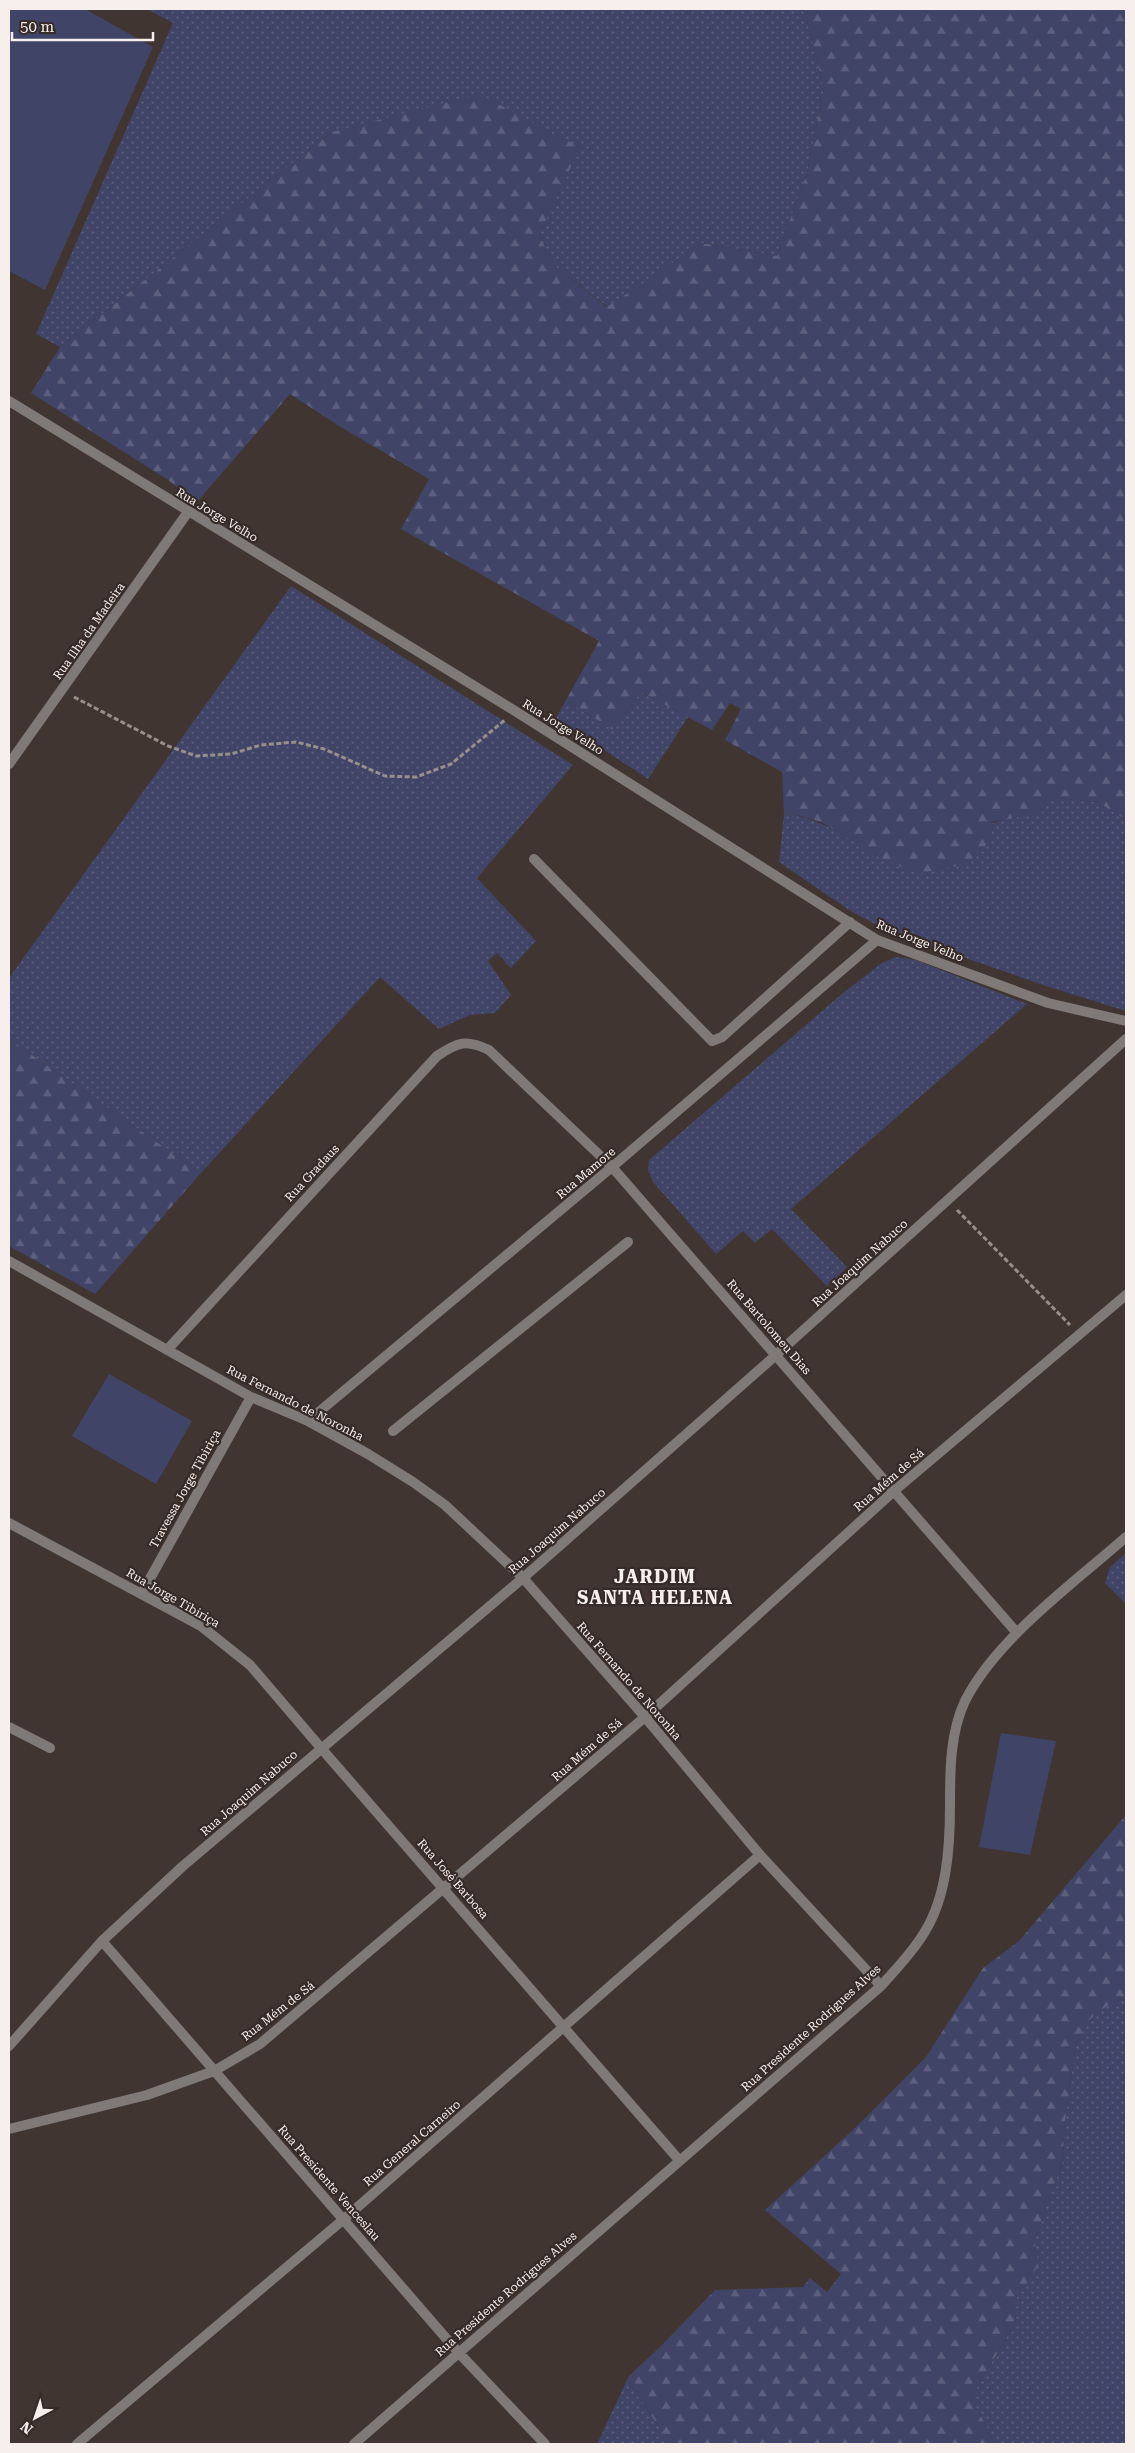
<svg xmlns="http://www.w3.org/2000/svg" width="1135" height="2453" viewBox="0 0 1135 2453" font-family="'Roboto Serif',serif">
<style>
.grass{fill:url(#grass-dots)}
.forest{fill:url(#forest-firs)}
.pitch{fill:#404467}
.lines{fill:none;stroke-linecap:round;stroke-linejoin:round}
.path{stroke:#988f8b;stroke-width:3;stroke-dasharray:5 2.5;stroke-linecap:butt}
.service{stroke:#7f7977;stroke-width:10}
.minor{stroke:#7f7977;stroke-width:10}
.labels{text-anchor:middle;stroke-width:4.5;stroke-linejoin:round;paint-order:stroke}
.street-label{font-size:12px;fill:#f6efec;stroke:#362b27}
.district-label{font-size:18px;font-weight:bold;letter-spacing:1px;fill:#f6efec;stroke:#362b27}
</style>
<defs>
<pattern id="grass-dots" width="8" height="8" patternUnits="userSpaceOnUse" patternTransform="scale(1.25)"><rect width="8" height="8" fill="#404467"/><path d="M2 2h.1M6 6h.1" fill="none" stroke="#5c5f7d" stroke-width="1.8" stroke-linecap="round"/></pattern>
<pattern id="forest-firs" width="22" height="20" patternUnits="userSpaceOnUse" patternTransform="scale(1.25)"><rect width="22" height="20" fill="#404467"/><path d="M5 1l3.5 6h-7zM16 11l3.5 6h-7z" fill="#5c5f7d"/></pattern>
</defs>
<rect width="100%" height="100%" fill="#403530"/>
<!-- grass -->
<path class="grass" d="M147 9H801L805 13 824 88 807 173 777 256 702 243 608 307 556 267 539 236 579 146 332 132 60 347 36 334 173 23Z
M291 586 573 765 477 878 536 941 511 968 497 953 488 961 511 995 495 1013 470 1015 439 1029 380 977 201 1173 9 1039V978Z
M641 692 688 717 648 779 556 718 566 700 613 730Z
M1054 798 1098 802 1126 820V1011L1046 986 888 931 849 910 779 862 784 813C820 818 849 838 879 857L1006 819Z
M896 957 916 960 1027 1004 791 1209 847 1267 827 1286 772 1229 755 1243 743 1231 716 1254 653 1182 648 1170 649 1160 843 993 882 963Z
M1126 1553V1604L1105 1583 1110 1567Z
M1126 1995V2444H996L971 2398 1016 2321 1012 2305 1038 2264 1034 2240 1064 2158 1063 2136 1076 2043 1086 2024 1096 2013Z
M627 2380 671 2444H597Z"/>
<!-- forest -->
<path class="forest" d="M801 9H1126V820L1098 802 1054 798 1042 813 991 822 992 839 967 864 918 874 879 857 821 822 801 816 784 813 782 772 725 740 741 709 730 703 712 730 641 692 613 730 566 700 599 641 401 529 429 479 339 426 290 394 197 502 168 480 31 393 60 347 332 132 479 94 580 147 539 236 556 267 607 307 702 243 777 256 807 173 824 88 805 13Z
M9 1039 201 1173 95 1294 9 1246Z
M1126 1815V1995L1096 2013 1086 2024 1076 2043 1063 2136 1064 2158 1034 2240 1039 2264 1012 2305 1016 2321 971 2398 996 2444H671L627 2380 629 2376 662 2345 715 2290 803 2287 810 2278 827 2292 841 2274 765 2210 855 2128 926 2057 983 1968 1019 1941Z"/>
<!-- pitch -->
<path class="pitch" d="M9 9H85L153 47 45 290 9 271Z
M109 1374 192 1421 156 1484 72 1436Z
M1001 1733 1056 1741 1030 1855 979 1847Z"/>
<g class="lines">
<!-- path -->
<path class="path" d="M74 697 168 746 196 756 231 754 261 745 296 742 324 749 385 776 416 777 451 764 505 720
M957 1210 1070 1325"/>
<!-- service -->
<path class="service" d="M393 1431 628 1242
M321 1748 679 2160"/>
<!-- minor -->
<path class="minor" d="M9 401 515 711 877 940 1048 1003 1126 1021
M9 764 188 512
M534 859 712 1041 722 1037 850 922
M9 1261 251 1397 308 1421 368 1454 413 1482 445 1505 523 1578 645 1717 760 1855 881 1986
M167 1350 437 1056C458 1042 466 1039 489 1050L612 1167 1017 1633
M308 1421 612 1167 877 940
M9 1523 201 1626 250 1665 321 1748
M142 1593 251 1397
M9 1727 50 1748
M102 1941 458 2352 545 2444
M9 2046 102 1941 183 1866 523 1578 776 1355 1126 1039
M9 2129 147 2095 214 2071 260 2044 645 1717 894 1491 1126 1295
M77 2444 344 2219 760 1855
M354 2444 881 1986C896 1969 912 1953 924 1933 947 1897 950 1847 950 1805 950 1770 950 1733 965 1701 996 1639 1074 1583 1126 1537"/>
</g>
<g class="labels">
<!-- street labels -->
<g class="street-label">
<text transform="translate(217 515) rotate(31)" y="4">Rua Jorge Velho</text>
<text transform="translate(89 631) rotate(-55)" y="4">Rua Ilha da Madeira</text>
<text transform="translate(563 727) rotate(32)" y="4">Rua Jorge Velho</text>
<text transform="translate(920 941) rotate(22)" y="4">Rua Jorge Velho</text>
<text transform="translate(312 1173) rotate(-47)" y="4">Rua Gradaus</text>
<text transform="translate(586 1173) rotate(-40)" y="4">Rua Mamore</text>
<text transform="translate(860 1263) rotate(-42)" y="4">Rua Joaquim Nabuco</text>
<text transform="translate(769 1327) rotate(49)" y="4">Rua Bartolomeu Dias</text>
<text transform="translate(295 1403) rotate(27)" y="4">Rua Fernando de Noronha</text>
<text transform="translate(889 1480) rotate(-41)" y="4">Rua Mém de Sá</text>
<text transform="translate(185 1489) rotate(-61)" y="4">Travessa Jorge Tibiriça</text>
<text transform="translate(557 1531) rotate(-41)" y="4">Rua Joaquim Nabuco</text>
<text transform="translate(173 1598) rotate(30)" y="4">Rua Jorge Tibiriça</text>
<text transform="translate(629 1681) rotate(49)" y="4">Rua Fernando de Noronha</text>
<text transform="translate(587 1750) rotate(-41)" y="4">Rua Mém de Sá</text>
<text transform="translate(249 1793) rotate(-41)" y="4">Rua Joaquim Nabuco</text>
<text transform="translate(453 1879) rotate(49)" y="4">Rua José Barbosa</text>
<text transform="translate(278 2011) rotate(-38)" y="4">Rua Mém de Sá</text>
<text transform="translate(811 2028) rotate(-42)" y="4">Rua Presidente Rodrigues Alves</text>
<text transform="translate(412 2143) rotate(-41)" y="4">Rua General Carneiro</text>
<text transform="translate(329 2183) rotate(49)" y="4">Rua Presidente Venceslau</text>
<text transform="translate(506 2294) rotate(-41)" y="4">Rua Presidente Rodrigues Alves</text>
</g>
<!-- district labels -->
<g class="district-label">
<text x="655" y="1583">JARDIM<tspan x="655" dy="21">SANTA HELENA</tspan></text>
</g>
</g>
<!-- border -->
<rect width="1135" height="2453" fill="none" stroke="#f6efec" stroke-width="20"/>
<!-- north arrow -->
<g transform="translate(35 2418) rotate(220)" stroke="#362b27" stroke-width="4" paint-order="stroke">
<path d="M0-4L9 19L0 12L-9 19Z" fill="#f6efec"/>
<text y="-8" font-size="14" font-weight="bold" text-anchor="middle" fill="#f6efec">N</text>
</g>
<!-- scale -->
<path d="M12 32v8h141v-8" fill="none" stroke="#f6efec" stroke-width="2.5"/>
<text x="20" y="32" font-size="15" fill="#f6efec" stroke="#362b27" stroke-width="4" paint-order="stroke">50 m</text>
</svg>
